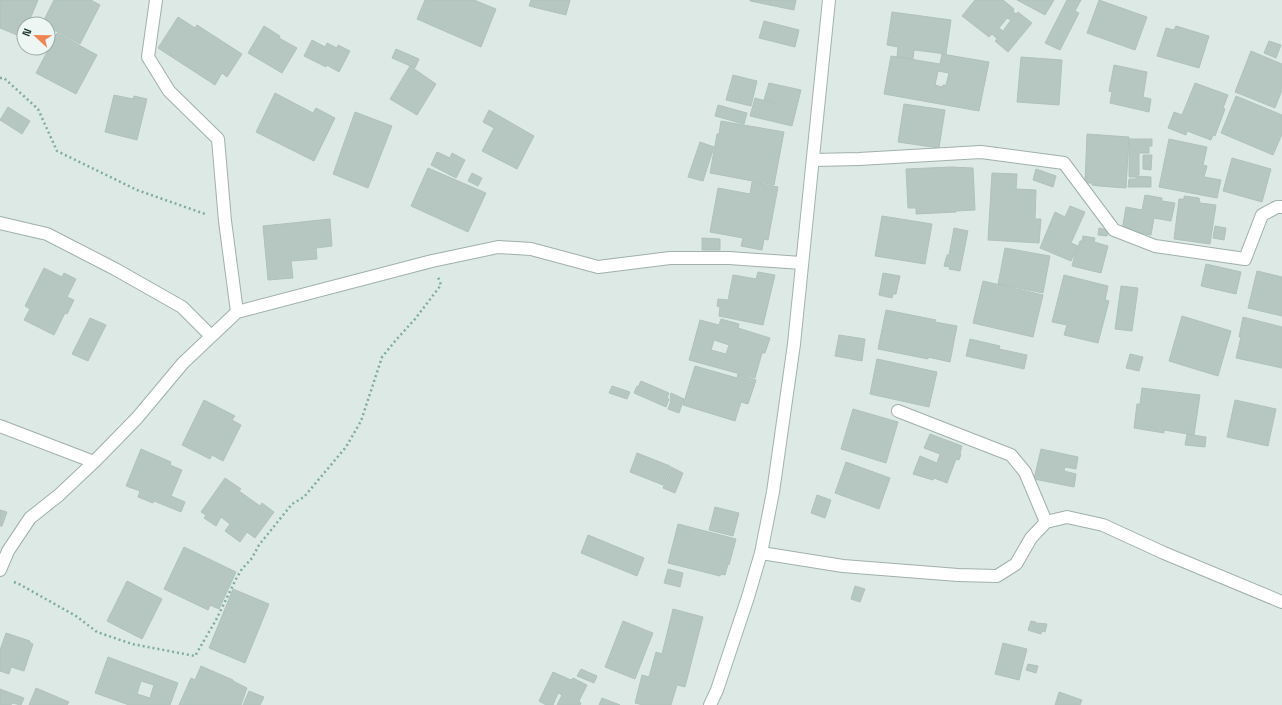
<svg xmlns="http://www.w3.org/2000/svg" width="1282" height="705" viewBox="0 0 1282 705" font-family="'Space Grotesk',sans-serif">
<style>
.building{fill:#b6c6c1;stroke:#b0c2bc;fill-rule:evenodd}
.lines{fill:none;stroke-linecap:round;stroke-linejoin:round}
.minor-casing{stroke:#a0b0ac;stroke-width:14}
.secondary-casing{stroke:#9db5ad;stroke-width:14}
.path{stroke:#7eaca1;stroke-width:2.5;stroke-dasharray:2 3;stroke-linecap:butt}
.minor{stroke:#fff;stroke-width:12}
.secondary{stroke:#fff;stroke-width:12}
</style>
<rect width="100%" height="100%" fill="#dde9e5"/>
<!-- building -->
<path class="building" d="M0 0H38L28 24H24V32L22 37 0 28Z
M54 0H91L100 5 80 44 48 27V24H42Z
M425 0H474L496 9 481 47 417 19Z
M531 0H570L566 15 529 6Z
M750 0H796L794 10 750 1Z
M975 0H1003L1014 9 1013 11 1016 14 1018 12 1032 23 1008 52 995 41 997 39 992 34 989 37 962 16ZM1007 18 1011 20 1003 31 999 28Z
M1017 0H1054L1045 15Z
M1067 0H1081L1075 11 1079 13 1060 50 1045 43Z
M1099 0 1147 17 1135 50 1087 33Z
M892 12 951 20 946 54 914 50 913 59 897 57 898 47 887 45Z
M178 17 195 28 197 25 242 54 227 77 222 73 215 85 158 48Z
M764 21 799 30 795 47 759 38Z
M264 26 280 36 279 38 297 48 282 73 248 53Z
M1176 26 1209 36 1199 68 1157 56 1166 28 1174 30Z
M57 33 97 55 76 94 36 73Z
M312 40 325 47 327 43 337 48 338 45 350 51 339 72 327 65 326 67 304 56Z
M1269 41 1281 45 1276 58 1264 53Z
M396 49 419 59 415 68 392 58Z
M1251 51 1282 64V90L1275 108 1235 92Z
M942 54 989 62 979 111 884 94 891 56 940 64ZM938 71 949 73 946 85H943L942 87 935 85Z
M1021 57 1062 60 1059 105 1017 102Z
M1114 65 1147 72 1143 97 1151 99 1149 112 1110 103 1112 92 1109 91Z
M410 66 436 84 417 115 390 99Z
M733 75 757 81 751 106 726 100Z
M769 83 801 90 792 126 750 116 755 98 776 104V103L764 100Z
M1195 83 1228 95 1223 108 1225 109 1215 136 1213 135 1211 140 1187 131 1186 135 1168 128 1174 112 1182 115Z
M275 93 313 113 316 108 335 118 314 161 256 132Z
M114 95 133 99 134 96 147 99 137 140 105 132Z
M1236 96 1282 115V134L1273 155 1221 133Z
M904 104 945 110 939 148 898 142Z
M718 105 747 113 744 124 715 116Z
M8 107 30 121 22 134 0 120Z
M489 110 534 136 517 169 482 151 494 128 483 122Z
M355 112 392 126 368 188 333 174Z
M721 121 784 132 774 185 710 173 717 134H719Z
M1087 134 1129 137 1126 188 1099 186 1092 185V183H1085Z
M1129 139H1152V146H1149V153H1139V175H1136V177H1129Z
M1169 139 1207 147 1203 165 1207 166 1204 177 1221 180 1217 198 1159 187Z
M700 142 714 147 703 181 688 177Z
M437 152 450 158 452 153 465 160 456 178 431 165Z
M1143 155H1152L1151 170 1143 169Z
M1232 158 1271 169 1262 202 1223 191Z
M952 167 973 168 975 210 956 211V212L916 214V208H908L906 169Z
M428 168 486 193 468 232 411 206Z
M1036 169 1056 176 1053 187 1033 180Z
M472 173 482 178 478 186 468 181Z
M992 173 1017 174 1016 189 1036 190 1035 219H1041L1039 243 988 240Z
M1136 176 1151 177V187H1128L1129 179H1136Z
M752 182 778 187 768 240 764 239 762 250 741 246 743 238 710 232 718 188 750 194Z
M1145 195 1162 198V201L1175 203 1171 221 1154 218 1151 235 1122 230 1126 207 1142 210Z
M1184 196 1199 198 1200 203 1216 205 1210 244 1174 239 1179 199H1184Z
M1070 206 1085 212 1071 243 1078 246 1071 261 1040 248 1055 212 1065 217Z
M882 216 932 224 925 264 875 256Z
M330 219 332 246 316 248 317 259 291 261 293 278 268 280 263 226Z
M1215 226 1226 228 1224 240 1213 238Z
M954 228 968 231 960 271 949 269 950 267 944 266 947 255H949Z
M1099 228 1108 230 1107 236 1098 235Z
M1083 236 1095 238 1094 242 1108 246 1101 273 1072 266 1076 250 1077 251 1080 241H1082Z
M702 238 720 239V250H702Z
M1005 248 1050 256 1043 293 998 284Z
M1206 264 1241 272 1236 294 1201 286Z
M44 268 62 277 64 273 76 279 67 297 74 300 67 314 65 313 54 335 24 320 30 309 25 306Z
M1257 271 1282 277V316L1248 308Z
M758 272 775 275 763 325 719 316 720 307 717 306 718 299 728 300 733 275 756 279Z
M883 273 900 276 896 294H893L892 298 879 295Z
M1064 275 1108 286 1105 300 1109 301 1098 343 1064 335 1067 325 1052 322Z
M983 281 1043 295 1033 337 973 323Z
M1121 286 1138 288 1132 331 1115 329Z
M886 310 936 320 935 322 957 326 950 362 928 357V359L878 349Z
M1182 316 1231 331 1218 376 1169 361Z
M1243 317 1282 327V368L1236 358 1241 337H1239Z
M90 318 106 325 88 361 72 354Z
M721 319 739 324 738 328 770 338 765 353H762L755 378 689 360 700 320 719 325ZM714 340 729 345 726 354 711 350Z
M839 335 865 339 862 361 835 356Z
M970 339 1000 346 999 349 1027 355 1024 369 966 356Z
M1130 354 1143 357 1139 371 1126 368Z
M877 359 937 372 929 407 870 394Z
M695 366 737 378 738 374 756 380 748 404 741 402 735 421 683 405Z
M641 381 669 393 667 398 669 399 666 407 634 393 637 386 638 387Z
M612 386 630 392 627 399 609 393Z
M1142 388 1200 395 1194 435 1164 430V433L1134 428 1137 404H1140Z
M671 393 684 399 679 413 668 409 671 401H670L671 398 670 397Z
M204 400 235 416 232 420 241 425 223 461 212 455 210 459 182 445Z
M1235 400 1276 409 1268 446 1227 437Z
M853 409 898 422 886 463 841 449Z
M930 434 962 446 960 453 961 454 959 460 956 459 947 483 934 478 933 480 913 474 920 456 937 463 940 454 924 448Z
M1187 434 1206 437 1205 447 1185 445Z
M141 449 171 462 170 465 182 470 171 496 185 502 181 512 154 501 153 503 138 497 140 491 126 486Z
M1041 449 1078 457 1076 469 1065 467 1064 471 1076 474 1074 487 1034 479Z
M637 453 670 466 663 485 630 472Z
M846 462 890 478 879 509 835 493Z
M671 467 683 473 675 493 663 488Z
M225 478 241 489 239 491 260 506 262 503 274 512 255 538 247 532 240 542 225 531 230 524 221 517 216 526 204 518 206 515 201 512Z
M817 495 831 500 825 518 811 513Z
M715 507 739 513 733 536 709 530Z
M0 510 7 512 2 526H0Z
M678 524 736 539 729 565 728 564 725 575 721 574 720 576 668 563Z
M588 535 644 558 637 576 581 553Z
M184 547 236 572 219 609 210 605 208 610 164 589Z
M668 569 683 573 680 587 664 583Z
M127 581 162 599 142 639 107 621Z
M855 586 865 589 860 602 851 599Z
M233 589 269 604 245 663 209 648Z
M673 609 703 617 685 687 677 685 671 705H643L635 703 642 675 649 677 656 652 662 654Z
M623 621 653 633 635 679 605 667Z
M1031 621 1036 622 1033 632 1028 630Z
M1037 623 1047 624 1045 632 1042 631 1041 634 1034 632Z
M6 633 30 641 29 642 33 644 24 671 11 667 9 674 0 671V650Z
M1003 643 1027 649 1019 680 995 674Z
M108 657 178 683 170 705H129L95 693ZM141 681 154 685 150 698 137 694Z
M1028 664 1038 666 1036 673 1026 670Z
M201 666 233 680V681L247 688 241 705H179L191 678 195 680Z
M581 669 597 676 594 683 577 676Z
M553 672 571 680 573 678 587 685 579 701 581 703 580 705H557L562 695 558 693 553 705H546L539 701Z
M36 688 69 702 67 705H29Z
M0 689 24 698 21 705 12 703 11 705H0Z
M249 691 264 697 260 705H243Z
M1059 692 1082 700 1080 705H1055Z
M602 698 620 705H599Z"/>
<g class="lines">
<defs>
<path id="minor" d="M156 0 148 57 169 91 218 139 225 221 237 312
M813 160 859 159 981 152 1064 163 1114 230 1155 246 1245 259 1262 215 1277 207H1282
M0 223 47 234 115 269 182 307 211 336
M898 411 1011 455 1025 472 1046 522
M0 426 94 462
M761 553 843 566 958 575 997 576 1016 564 1031 538 1046 522 1067 517 1103 525 1164 553 1282 602
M0 570 8 551 30 518 59 495 94 462 137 418 183 363 237 312 432 261 498 247 531 249 598 267 670 258H729L802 263"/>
<path id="secondary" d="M710 705 717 690 748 597 761 553 773 492 794 344 829 0"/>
</defs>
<!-- minor casing -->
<use href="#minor" class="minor-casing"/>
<!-- secondary casing -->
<use href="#secondary" class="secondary-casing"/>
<!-- path -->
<path class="path" d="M0 78H4L38 109 57 151 137 190 205 214
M14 582 19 584 76 616 97 632 132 644 195 656 216 620 236 579 242 569 252 558 259 545 292 504 304 497 346 447 361 421 382 357 396 340 415 319 441 285 438 277"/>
<!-- minor -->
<use href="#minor" class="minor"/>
<!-- secondary -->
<use href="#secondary" class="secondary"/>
</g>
<!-- north arrow -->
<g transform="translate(36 36) rotate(292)"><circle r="19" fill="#edf6f2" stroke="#9baaa6"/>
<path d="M0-3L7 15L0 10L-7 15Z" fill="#f08554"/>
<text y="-6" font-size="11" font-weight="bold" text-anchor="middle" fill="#1f3833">N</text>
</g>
</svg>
